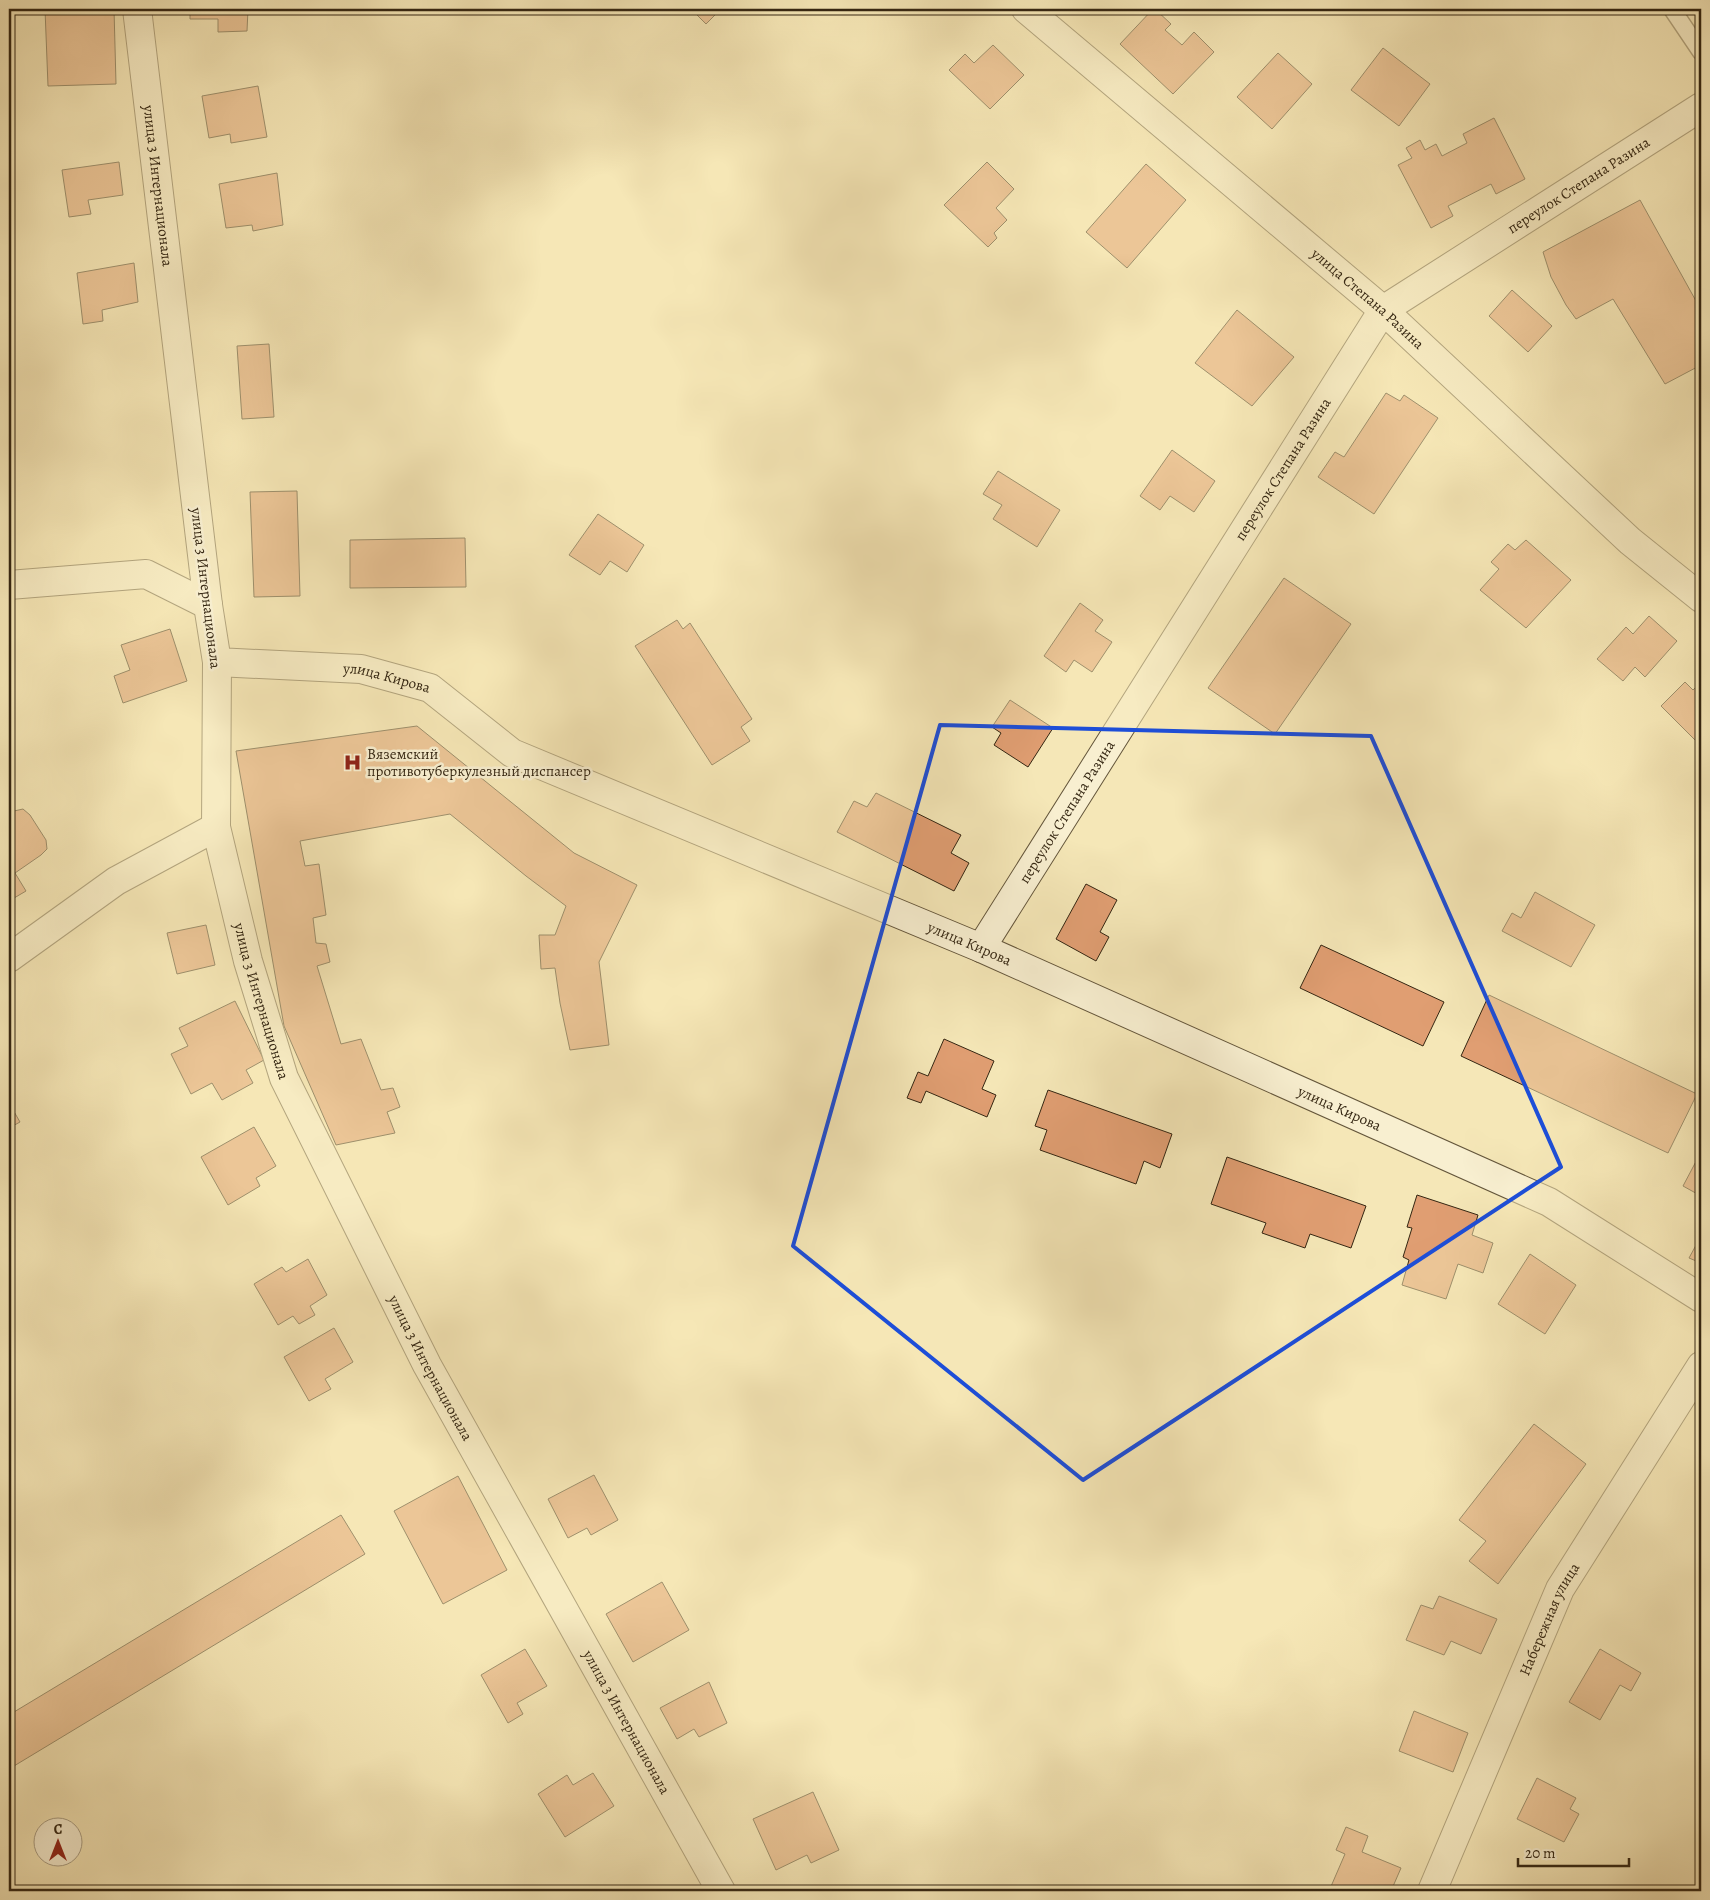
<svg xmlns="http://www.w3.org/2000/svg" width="1710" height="1900" viewBox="0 0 1710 1900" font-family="Alegreya,serif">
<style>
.building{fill:#e09e72;stroke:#342612}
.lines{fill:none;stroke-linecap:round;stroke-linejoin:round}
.service-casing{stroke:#64563b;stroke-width:19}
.minor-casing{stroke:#64563b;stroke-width:30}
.tertiary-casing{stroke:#64563b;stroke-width:30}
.service{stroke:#f8efd0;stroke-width:16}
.minor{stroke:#f8efd0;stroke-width:28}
.tertiary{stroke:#f8efd0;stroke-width:28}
.marked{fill:none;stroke:#1d4ed8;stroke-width:4;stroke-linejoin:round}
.labels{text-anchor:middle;stroke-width:5;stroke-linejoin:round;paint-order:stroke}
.street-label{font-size:15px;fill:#342612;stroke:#f8efd0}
.poi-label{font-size:15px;fill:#342612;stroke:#f8efd0;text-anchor:start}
</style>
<rect width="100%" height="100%" fill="#f5e7b7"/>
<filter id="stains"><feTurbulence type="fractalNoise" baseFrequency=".004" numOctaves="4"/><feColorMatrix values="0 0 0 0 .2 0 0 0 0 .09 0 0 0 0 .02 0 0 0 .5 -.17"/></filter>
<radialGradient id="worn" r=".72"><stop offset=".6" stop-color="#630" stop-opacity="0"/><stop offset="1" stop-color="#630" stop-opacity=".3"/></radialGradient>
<!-- building -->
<path class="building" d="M45 9H114L116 84 48 86Z
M190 9H248L247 31 218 32V19H190Z
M691 9H721L706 24Z
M1153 9H1155L1171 24 1165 30 1182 45 1194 32 1214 52 1173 94 1120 44Z
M993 45 1024 75 990 109 949 70 965 54 974 63Z
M1383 48 1430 84 1399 126 1351 90Z
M1278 53 1312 84 1272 129 1237 97Z
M258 86 267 137 231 143 230 134 209 138 202 96Z
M1494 118 1525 179 1496 194 1491 184 1448 206 1453 216 1431 228 1398 165 1412 158 1406 148 1420 140 1425 150 1436 144 1442 156 1467 143 1463 134Z
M119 162 123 195 88 200 91 214 69 217 62 170Z
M987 162 1014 189 996 208 1007 220 994 233 997 238 988 247 944 205Z
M1146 164 1186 200 1127 268 1086 232Z
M277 173 283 225 253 231 252 225 226 228 219 184Z
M1640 200 1701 310V365L1665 384 1613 299 1576 319 1566 305 1551 277 1543 252Z
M134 263 138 302 102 310 103 321 83 324 77 273Z
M1512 290 1552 326 1528 352 1489 316Z
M1237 310 1294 357 1252 406 1195 363Z
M269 344 274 417 242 419 237 346Z
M1386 393 1400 401 1404 395 1438 418 1374 514 1318 477 1335 452 1344 457Z
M1172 450 1215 481 1194 512 1170 496 1160 510 1140 496Z
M998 471 1060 510 1037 547 993 519 1002 505 983 494Z
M297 491 300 596 254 597 250 492Z
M598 514 644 545 627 572 610 561 600 575 569 555Z
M465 538 466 587 350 588V540Z
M1526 540 1571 580 1526 628 1480 590 1499 569 1491 562 1508 544 1515 550Z
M1284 578 1351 624 1275 734 1208 688Z
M1080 603 1103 620 1095 631 1112 642 1092 672 1074 660 1066 672 1044 656Z
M1649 616 1677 641 1645 677 1635 667 1623 681 1597 659 1626 627 1633 634Z
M677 620 683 629 690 623 752 719 741 727 750 741 712 765 635 646Z
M170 629 187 681 123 703 114 676 130 670 121 645Z
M1685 682 1693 690 1701 682V736L1696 741 1661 706Z
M1010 700 1053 728 1028 767 994 745 1001 733 992 727Z
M417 726 574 853 637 885 599 962 609 1045 570 1050 560 1003 555 968 541 969 539 935H555L566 906 526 876 450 814 300 841 305 866 319 864 326 915 313 918 316 943 326 944 330 962 317 966 341 1044 361 1039 381 1090 393 1088 400 1107 387 1112 395 1133 336 1145 284 1026 236 751Z
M876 793 961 835 951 853 969 863 954 891 837 832 854 801 867 807Z
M23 809 30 815 46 840 47 849 41 855 15 873 26 891 9 901V814L14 811Z
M1086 884 1117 900 1100 932 1109 937 1096 961 1056 939Z
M1535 892 1595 925 1571 967 1502 931 1512 913 1521 918Z
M206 925 215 965 177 974 167 933Z
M1321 945 1444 1002 1423 1046 1300 988Z
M1489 995 1697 1094 1668 1153 1461 1056Z
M235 1001 264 1060 246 1070 253 1083 222 1100 212 1083 191 1094 171 1054 188 1046 179 1028Z
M944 1039 994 1061 982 1089 996 1095 987 1117 926 1091 921 1103 907 1098 918 1072 928 1076Z
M1048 1090 1172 1134 1160 1168 1144 1161 1136 1184 1040 1150 1047 1130 1035 1126Z
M9 1103 20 1122 9 1128Z
M254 1127 276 1166 256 1178 260 1186 228 1205 201 1157Z
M1701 1152V1196L1683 1186Z
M1227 1157 1366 1206 1351 1248 1310 1234 1305 1248 1262 1233 1266 1223 1211 1204Z
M1417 1195 1478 1215 1472 1235 1493 1243 1483 1273 1458 1264 1446 1299 1402 1285 1409 1260 1403 1257 1412 1228 1407 1227Z
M1701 1236V1263L1689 1258Z
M1530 1254 1576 1285 1545 1334 1498 1304Z
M308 1259 327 1295 310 1306 315 1315 299 1324 293 1316 278 1325 254 1284 282 1267 286 1272Z
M334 1328 353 1362 325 1379 331 1389 309 1401 284 1357Z
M1534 1424 1586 1464 1498 1584 1469 1561 1486 1541 1459 1520Z
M594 1475 618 1520 591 1535 587 1528 568 1538 548 1499Z
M458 1476 507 1570 443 1604 394 1511Z
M341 1515 365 1554 9 1769V1715Z
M662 1582 689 1630 633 1662 606 1614Z
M1439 1596 1497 1619 1481 1654 1451 1641 1444 1655 1406 1640 1421 1605 1433 1609Z
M525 1649 547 1686 517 1703 523 1714 508 1723 481 1675Z
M1600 1649 1641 1673 1631 1691 1620 1685 1600 1720 1569 1702Z
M709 1682 727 1723 699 1737 694 1729 677 1739 660 1708Z
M1414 1711 1468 1733 1453 1772 1399 1751Z
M593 1773 614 1806 565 1837 538 1794 567 1775 573 1785Z
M1537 1778 1576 1798 1570 1809 1579 1814 1564 1842 1517 1819Z
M813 1792 839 1850 811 1863 807 1855 776 1870 753 1819Z
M1346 1827 1368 1836 1362 1852 1401 1868 1391 1891H1329L1345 1854 1336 1850Z"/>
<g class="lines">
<defs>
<path id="service" d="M1672 9 1701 52"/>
<g id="minor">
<path id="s1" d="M1026 9 1383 310 1630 541 1701 598"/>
<path d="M9 585 146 574 208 605"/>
<path id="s2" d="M217 662 216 827 248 961 284 1078 427 1365 721 1891"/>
<path d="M9 958 116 881 216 827"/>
<path id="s3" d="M1432 1891 1560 1589 1701 1366"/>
</g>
<g id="tertiary">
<path id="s4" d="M137 9 208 605 217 662 361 669 430 688 512 753 981 948 1549 1202 1701 1298"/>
<path id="s5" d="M981 948 1383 310 1701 107"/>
</g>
</defs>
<!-- service casing -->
<use href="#service" class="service-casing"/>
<!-- minor casing -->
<use href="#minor" class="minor-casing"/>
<!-- tertiary casing -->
<use href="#tertiary" class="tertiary-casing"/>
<!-- service -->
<use href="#service" class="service"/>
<!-- minor -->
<use href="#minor" class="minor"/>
<!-- tertiary -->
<use href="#tertiary" class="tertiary"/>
</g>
<!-- marked area -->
<path d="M0 0H1710V1900H0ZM940 725 1371 736 1561 1167 1083 1480 793 1246Z" fill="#f5e7b7" fill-opacity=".55" fill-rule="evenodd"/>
<path class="marked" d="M940 725 1371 736 1561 1167 1083 1480 793 1246Z"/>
<!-- icons -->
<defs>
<symbol id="hospital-bare" viewBox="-9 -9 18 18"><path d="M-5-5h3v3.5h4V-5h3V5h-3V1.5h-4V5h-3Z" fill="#8f2418" stroke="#f8efd0" stroke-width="2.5" paint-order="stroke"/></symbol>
</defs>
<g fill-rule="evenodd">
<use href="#hospital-bare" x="340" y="750" width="25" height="25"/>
</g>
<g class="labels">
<!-- street labels -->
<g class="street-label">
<text dy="5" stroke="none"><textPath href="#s5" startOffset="986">переулок Степана Разина</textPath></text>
<text dy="5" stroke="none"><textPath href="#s4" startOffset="178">улица 3 Интернационала</textPath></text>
<text dy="5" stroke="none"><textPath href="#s1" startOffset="448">улица Степана Разина</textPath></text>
<text dy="5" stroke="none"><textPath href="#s5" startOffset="566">переулок Степана Разина</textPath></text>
<text transform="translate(206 588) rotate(83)" y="5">улица 3 Интернационала</text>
<text dy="5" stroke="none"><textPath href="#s4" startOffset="829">улица Кирова</textPath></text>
<text dy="5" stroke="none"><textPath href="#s5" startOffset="161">переулок Степана Разина</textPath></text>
<text dy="5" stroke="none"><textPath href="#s4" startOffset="1474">улица Кирова</textPath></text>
<text dy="5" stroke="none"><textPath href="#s2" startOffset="345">улица 3 Интернационала</textPath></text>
<text dy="5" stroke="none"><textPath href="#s4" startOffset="1879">улица Кирова</textPath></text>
<text dy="5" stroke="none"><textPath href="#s2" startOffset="750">улица 3 Интернационала</textPath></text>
<text dy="5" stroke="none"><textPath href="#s3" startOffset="296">Набережная улица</textPath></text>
<text dy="5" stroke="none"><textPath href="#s2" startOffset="1155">улица 3 Интернационала</textPath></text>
</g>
<!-- poi labels -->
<g class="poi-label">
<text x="367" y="759">Вяземский<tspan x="367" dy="17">противотуберкулезный диспансер</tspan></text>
</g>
</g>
<!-- margin -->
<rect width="1710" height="1900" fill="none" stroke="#f5e7b7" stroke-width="30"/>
<rect x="10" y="10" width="1690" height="1880" fill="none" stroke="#342612" stroke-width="2.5"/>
<rect x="15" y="15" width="1680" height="1870" fill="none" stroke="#342612"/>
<!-- north arrow -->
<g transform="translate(58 1842)"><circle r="24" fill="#f8efd0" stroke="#aa9f84"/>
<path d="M0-4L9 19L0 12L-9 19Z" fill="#8f2418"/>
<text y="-8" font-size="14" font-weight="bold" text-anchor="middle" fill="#342612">С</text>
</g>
<!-- scale -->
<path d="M1518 1858v8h111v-8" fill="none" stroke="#342612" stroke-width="2.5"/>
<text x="1525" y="1858" font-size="15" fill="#342612" stroke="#f8efd0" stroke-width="4" paint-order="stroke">20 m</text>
<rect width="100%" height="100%" filter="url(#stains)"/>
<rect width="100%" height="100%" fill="url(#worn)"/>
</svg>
